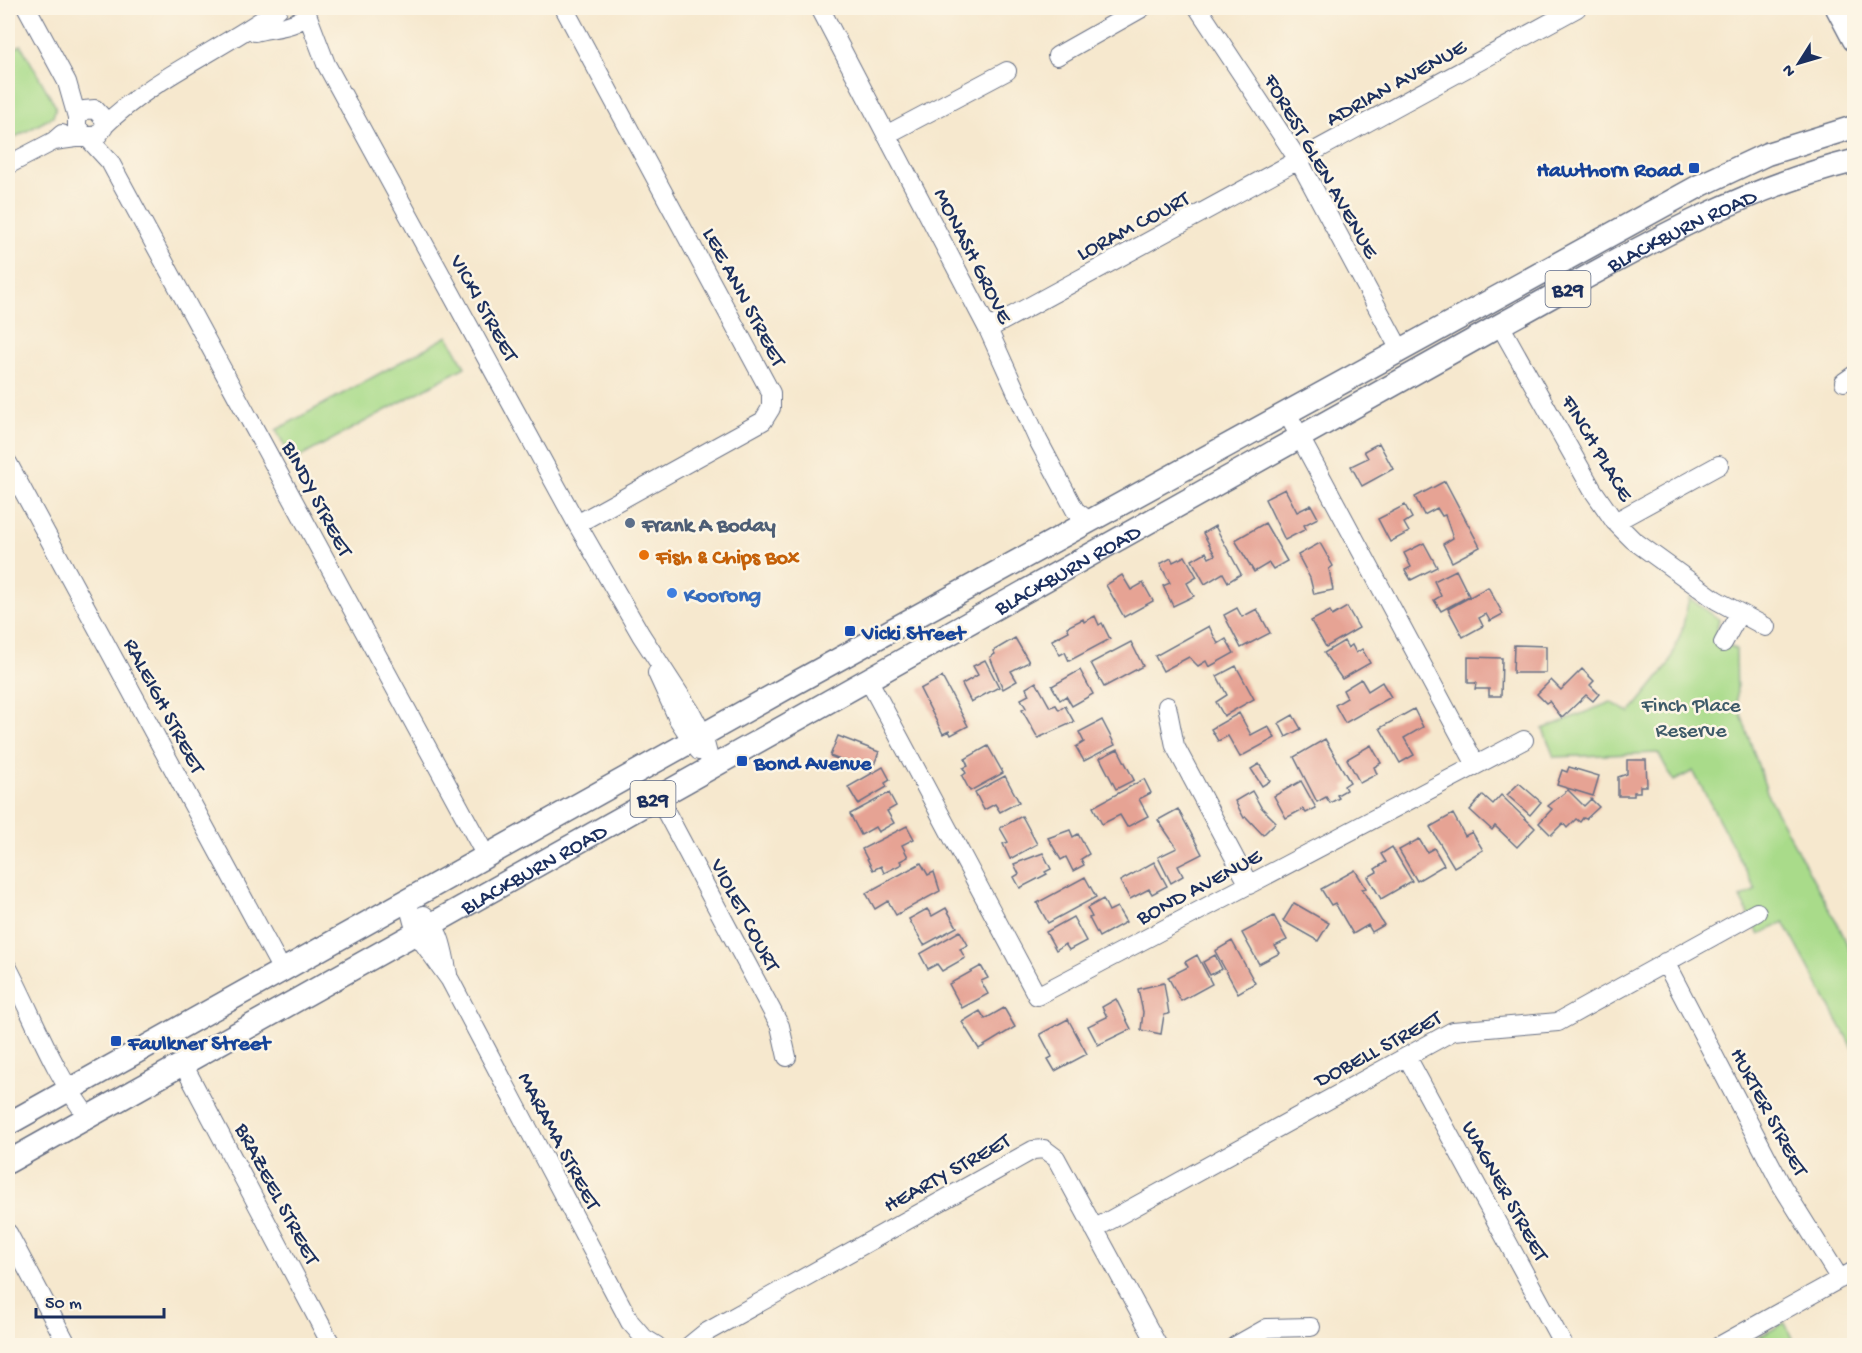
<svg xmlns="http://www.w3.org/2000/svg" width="1862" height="1353" viewBox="0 0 1862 1353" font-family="'Gochi Hand',sans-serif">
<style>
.green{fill:#a9db8a;stroke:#628574;stroke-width:1.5}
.building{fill:#e6a394}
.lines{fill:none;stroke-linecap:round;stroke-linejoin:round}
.minor-casing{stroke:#687085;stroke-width:20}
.major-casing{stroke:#687085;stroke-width:25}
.minor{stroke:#fff;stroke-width:18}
.major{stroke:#fff;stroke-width:22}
.transit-dot{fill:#1a4fb4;stroke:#fcf5e5;stroke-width:2}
.service-dot{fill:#5c6f8a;stroke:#fcf5e5;stroke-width:2}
.food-dot{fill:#e8710a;stroke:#fcf5e5;stroke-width:2}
.shop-dot{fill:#3f7fe0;stroke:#fcf5e5;stroke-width:2}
.labels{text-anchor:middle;stroke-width:5;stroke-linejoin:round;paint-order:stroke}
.shield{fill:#fcf5e5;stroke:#5e6a86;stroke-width:1.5}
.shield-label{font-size:21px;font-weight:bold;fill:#1b2f5e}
.street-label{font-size:22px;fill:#1b2f5e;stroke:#fcf5e5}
.transit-label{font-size:22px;font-weight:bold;fill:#164399;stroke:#fcf5e5;text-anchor:start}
.service-label{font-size:22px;font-weight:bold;fill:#4e5e75;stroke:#fcf5e5;text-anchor:start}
.food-label{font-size:22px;font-weight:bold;fill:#c56008;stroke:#fcf5e5;text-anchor:start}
.shop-label{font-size:22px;font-weight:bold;fill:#366cbe;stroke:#fcf5e5;text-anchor:start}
.park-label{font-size:22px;fill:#3e5a69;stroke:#fcf5e5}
</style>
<rect width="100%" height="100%" fill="#fcf5e5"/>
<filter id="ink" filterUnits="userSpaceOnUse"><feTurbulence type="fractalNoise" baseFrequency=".0167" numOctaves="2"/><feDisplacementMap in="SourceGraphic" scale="12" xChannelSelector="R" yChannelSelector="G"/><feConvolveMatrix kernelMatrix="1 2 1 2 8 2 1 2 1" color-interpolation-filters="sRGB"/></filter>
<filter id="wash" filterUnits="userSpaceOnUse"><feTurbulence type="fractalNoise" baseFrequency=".008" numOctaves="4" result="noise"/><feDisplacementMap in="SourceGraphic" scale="24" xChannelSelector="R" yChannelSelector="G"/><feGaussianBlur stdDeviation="1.35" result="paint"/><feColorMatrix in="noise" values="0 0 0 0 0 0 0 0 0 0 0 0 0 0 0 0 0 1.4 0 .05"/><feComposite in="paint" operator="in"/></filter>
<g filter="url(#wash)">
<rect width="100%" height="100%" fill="#f6e8ce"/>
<!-- green -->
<path class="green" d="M21 45 56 107 53 117 8 141V52Z
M448 336 465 367 293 461 276 430Z
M1689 598 1719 619 1715 638 1736 649 1737 702 1769 798 1842 932 1854 962V1051L1784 922 1759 935 1740 898 1756 890 1693 771 1674 781 1658 753 1554 757 1543 729 1611 702 1630 713 1668 666 1682 630Z
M1785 1323 1795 1345H1745L1784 1323Z"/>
<g id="blocks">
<!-- building -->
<path class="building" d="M1379 443 1393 469 1362 486 1351 466 1368 458 1364 451Z
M1445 481 1480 547 1452 562 1443 544 1453 538 1445 515 1442 516 1437 508 1424 515 1415 497Z
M1285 489 1297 512 1311 505 1318 518 1304 525 1306 529 1285 540 1265 499Z
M1405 505 1412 518 1404 523 1409 532 1390 542 1378 519Z
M1265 523 1287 561 1273 569 1269 563 1254 572 1235 540Z
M1215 526 1241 574 1228 582 1223 573 1205 584 1192 560 1206 552 1209 558 1215 555 1203 533Z
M1320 543 1333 566 1329 569 1333 590 1314 594 1310 578 1298 555Z
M1424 543 1437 567 1411 580 1405 570 1411 567 1404 553Z
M1185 556 1197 577 1187 583 1194 596 1173 606 1163 586 1170 583 1160 564 1171 558 1173 562Z
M1456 570 1469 596 1441 611 1434 600 1441 596 1434 581Z
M1122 575 1131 590 1143 583 1153 601 1124 617 1106 585Z
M1488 587 1503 614 1490 621 1486 614 1479 618 1483 626 1463 637 1448 609Z
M1347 607 1359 628 1326 647 1311 621 1330 611 1332 616Z
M1237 608 1242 617 1257 609 1270 633 1241 648 1224 615Z
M1095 616 1099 625 1102 623 1110 639 1069 661 1065 652 1060 655 1052 640 1069 631 1067 627 1083 619 1084 622Z
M1209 626 1218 644 1226 639 1234 653 1209 667 1206 661 1198 666 1189 657 1163 671 1155 656Z
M1015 638 1029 662 1011 671 1017 681 1003 689 990 657 995 654 993 651Z
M1344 641 1348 648 1352 645 1356 653 1362 649 1370 663 1342 679 1324 653Z
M1131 642 1143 666 1104 687 1091 663Z
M1514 645 1546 646V673H1513Z
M1468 657 1502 658 1501 696H1489V689H1475L1476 683H1468Z
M985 660 999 687 971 702 962 684 978 675 973 666Z
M1236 666 1254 699 1224 716 1216 702 1227 695 1217 676Z
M1582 669 1594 681 1590 685 1599 694 1593 701 1586 695 1562 718 1549 701 1546 703 1537 694 1551 680 1561 690Z
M1080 670 1093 694 1072 706 1066 696 1060 700 1052 686Z
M942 677 968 726 951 735 949 731 943 734 920 689Z
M1361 679 1368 691 1382 682 1391 697 1345 723 1335 705 1347 698 1343 690Z
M1036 682 1050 707 1056 705 1059 710 1065 706 1074 722 1038 738 1022 710 1026 708 1021 699 1029 695 1026 688Z
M1414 709 1423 727 1404 738 1414 755 1400 763 1380 728Z
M1239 713 1251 735 1268 726 1275 738 1240 757 1228 736 1218 741 1211 729Z
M1293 715 1301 729 1286 737 1279 723Z
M1102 720 1115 745 1084 761 1076 747 1084 742 1079 732Z
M838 736 879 752 871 772 830 756Z
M1325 739 1350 782 1344 786 1346 790 1337 795 1339 798 1330 803 1326 797 1317 802 1294 757Z
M1371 745 1381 763 1374 767 1377 774 1360 783 1347 759Z
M988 746 1003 773 970 791 962 776 966 773 963 768 968 766 965 759Z
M1118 749 1134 780 1116 789 1100 758Z
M1627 760H1646L1647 786H1640V792H1634V796H1618V777L1627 774Z
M1259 764 1270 781 1262 786 1251 769Z
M883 767 890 780 885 783 887 787 858 804 848 787Z
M1569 767 1599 776 1593 796 1557 785 1562 770 1567 772Z
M1005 776 1019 802 1000 812 995 804 984 810 975 792Z
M1144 779 1151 793 1139 799 1148 816 1127 827 1120 815 1102 824 1093 807Z
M1301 781 1316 808 1306 813 1303 809 1286 818 1274 796Z
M1519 783 1541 802 1530 815 1507 795Z
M1568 790 1584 806 1591 799 1599 807 1586 819 1583 818 1580 822 1576 819 1567 828 1563 823 1551 835 1539 823 1552 809 1548 806Z
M1252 791 1261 807 1276 822 1263 835 1246 817 1244 818 1235 801Z
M889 793 896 806 887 811 894 823 878 832 875 827 861 835 850 814Z
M1483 795 1493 804 1501 795 1535 828 1517 847 1495 826 1492 830 1470 810Z
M1178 809 1202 854 1178 866 1183 876 1171 883 1158 857 1177 848 1158 820Z
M1453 814 1465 836 1472 832 1483 850 1454 867 1430 827Z
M1022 816 1037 844 1010 859 1003 844 1008 842 1000 828Z
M907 826 914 839 902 845 908 857 900 861 902 864 884 873 881 866 873 870 862 849Z
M1070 830 1073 837 1078 834 1089 854 1081 859 1084 865 1073 871 1066 857 1061 860 1048 838Z
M1419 839 1427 852 1434 848 1444 865 1417 881 1399 850Z
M1392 847 1412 881 1381 899 1368 877 1377 872 1375 869 1386 862 1381 854Z
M1043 853 1051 869 1045 872 1047 874 1020 888 1014 877 1019 874 1014 864Z
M1154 862 1167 886 1152 894 1149 889 1130 899 1120 881Z
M921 863 928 875 934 872 940 891 896 915 888 901 875 909 866 893Z
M1355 870 1366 888 1362 889 1384 925 1372 932 1368 925 1353 934 1335 903 1331 905 1321 889Z
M1085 877 1096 897 1048 923 1037 903Z
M1103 899 1109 911 1117 907 1126 922 1099 937 1089 918 1092 917 1087 908Z
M1294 903 1329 923 1318 941 1283 921Z
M946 908 957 927 924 945 909 919 927 909 932 916Z
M1274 916 1287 940 1275 946 1280 953 1259 964 1242 933Z
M1073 917 1086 941 1069 950 1065 944 1056 950 1046 932Z
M960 931 968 945 960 949 965 958 942 971 937 964 928 969 920 954Z
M1232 941 1255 983 1238 993 1215 951Z
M1197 955 1212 984 1181 1001 1168 977 1188 967 1185 962Z
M1215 955 1222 969 1210 975 1203 962Z
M981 966 988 978 981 981 988 994 962 1008 949 984Z
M1164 983 1169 1014 1164 1015 1161 1034 1141 1030 1143 1012 1138 989Z
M1116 999 1131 1029 1098 1045 1088 1026 1107 1017 1102 1007Z
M1004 1008 1015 1027 979 1049 962 1022 980 1011 985 1019Z
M1068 1019 1087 1054 1055 1071 1048 1059 1052 1057 1040 1034Z"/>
</g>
</g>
<g filter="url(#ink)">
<use href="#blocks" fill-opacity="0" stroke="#687085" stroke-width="1.5"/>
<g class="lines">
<defs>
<path id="minor" d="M27 8 67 82 77 117
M564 8 771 393V408L763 421 577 524
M820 8 988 329 1038 440 1075 510 1090 522
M1198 8 1299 161 1400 350
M307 14 326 64 577 524 641 635 691 712 703 735 711 766
M255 32C272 27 307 27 307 8
M1057 56 1142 8
M104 126C153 77 222 50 278 9
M886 135 1007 71
M87 137 110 162 486 856
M54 141 98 135 104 127 105 120 95 109 84 110 77 117V127L85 136
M8 165 54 141 62 134
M1500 325 1592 489 1615 522 1633 540 1716 600 1766 627
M988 329 1577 8
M1844 382 1854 375
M1287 413 1476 765
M8 463 282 970
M1615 522 1719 465
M1723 643 1739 614
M657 673 678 719 699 751
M868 679 1037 996 1524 740
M1167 706 1175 746 1249 885
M658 797 780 1026 787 1057
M407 900 416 933 450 980 630 1322 644 1338 657 1346
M424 915C442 931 443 952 448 974
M1665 962 1782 1186 1840 1279
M8 968C34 1018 53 1072 88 1117
M1407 1057 1564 1346
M183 1064 332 1346
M1094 1229 1453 1031 1558 1022 1757 912
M8 1233 68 1346
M689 1346 705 1333 1033 1150 1044 1149 1056 1158 1158 1346
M1235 1346 1267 1328 1311 1327
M1719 1346 1854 1271"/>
<g id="major">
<path d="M1837 8 1854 40"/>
<path d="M8 1124 790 686 1701 185 1767 154 1854 127"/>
<path id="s1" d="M8 1162 1500 325C1614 263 1727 192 1854 161"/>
</g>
</defs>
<!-- minor casing -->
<use href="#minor" class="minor-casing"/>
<!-- major casing -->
<use href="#major" class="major-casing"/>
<!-- minor -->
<use href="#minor" class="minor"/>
<!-- major -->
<use href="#major" class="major"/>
</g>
</g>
<!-- markers -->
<g class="transit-dot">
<rect x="1688" y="162" width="12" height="12" rx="3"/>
<rect x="844" y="625" width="12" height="12" rx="3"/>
<rect x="736" y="755" width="12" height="12" rx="3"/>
<rect x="110" y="1035" width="12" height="12" rx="3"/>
</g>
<circle class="service-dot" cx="630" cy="523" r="6"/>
<circle class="food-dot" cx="644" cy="555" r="6"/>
<circle class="shop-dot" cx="672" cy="593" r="6"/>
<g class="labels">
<!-- shield labels -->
<g class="shield">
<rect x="1545.5" y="271" width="45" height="36" rx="4.5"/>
<rect x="630.5" y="781" width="45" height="36" rx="4.5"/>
</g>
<g class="shield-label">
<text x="1568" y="296">B29</text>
<text x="653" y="806">B29</text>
</g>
<!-- street labels -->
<g class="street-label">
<text transform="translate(1395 81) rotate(-29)" y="8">ADRIAN AVENUE</text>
<text transform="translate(1323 165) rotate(60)" y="8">FOREST GLEN AVENUE</text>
<text transform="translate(1132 224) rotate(-28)" y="8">LORAM COURT</text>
<text dy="8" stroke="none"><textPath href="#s1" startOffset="1916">BLACKBURN ROAD</textPath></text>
<text transform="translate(975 255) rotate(63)" y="8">MONASH GROVE</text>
<text transform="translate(746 296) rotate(62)" y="8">LEE ANN STREET</text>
<text transform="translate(486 307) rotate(61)" y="8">VICKI STREET</text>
<text transform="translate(1599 447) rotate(59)" y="8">FINCH PLACE</text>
<text transform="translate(319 498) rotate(62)" y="8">BINDY STREET</text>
<text dy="8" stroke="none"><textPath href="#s1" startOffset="1214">BLACKBURN ROAD</textPath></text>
<text transform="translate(166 705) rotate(62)" y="8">RALEIGH STREET</text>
<text dy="8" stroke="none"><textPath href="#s1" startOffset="602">BLACKBURN ROAD</textPath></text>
<text transform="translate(1198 885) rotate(-28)" y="8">BOND AVENUE</text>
<text transform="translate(747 914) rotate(62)" y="8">VIOLET COURT</text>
<text transform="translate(1377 1047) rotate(-28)" y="8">DOBELL STREET</text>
<text transform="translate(1771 1111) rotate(62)" y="8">HURTER STREET</text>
<text transform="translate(561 1140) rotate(62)" y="8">MARAMA STREET</text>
<text transform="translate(946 1171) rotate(-29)" y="8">HEARTY STREET</text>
<text transform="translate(1507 1190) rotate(61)" y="8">WAGNER STREET</text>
<text transform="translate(279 1193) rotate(62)" y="8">BRAZEEL STREET</text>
</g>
<!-- transit labels -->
<g class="transit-label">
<text x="1682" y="176" text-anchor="end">Hawthorn Road</text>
<text x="862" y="639">Vicki Street</text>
<text x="754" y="769">Bond Avenue</text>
<text x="128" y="1049">Faulkner Street</text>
</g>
<!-- service labels -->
<g class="service-label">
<text x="642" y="531">Frank A Boday</text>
</g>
<!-- food labels -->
<g class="food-label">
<text x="656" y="563">Fish &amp; Chips Box</text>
</g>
<!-- shop labels -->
<g class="shop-label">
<text x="684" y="601">Koorong</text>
</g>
<!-- park labels -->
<g class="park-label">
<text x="1691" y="711">Finch Place<tspan x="1691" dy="25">Reserve</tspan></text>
</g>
</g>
<!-- margin -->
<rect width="1862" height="1353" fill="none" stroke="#fcf5e5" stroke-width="30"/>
<!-- north arrow -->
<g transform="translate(1799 63) rotate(233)" stroke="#fcf5e5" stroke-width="4.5" paint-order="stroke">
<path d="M0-4.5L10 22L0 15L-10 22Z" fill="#1b2f5e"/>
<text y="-9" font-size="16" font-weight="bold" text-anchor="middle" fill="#1b2f5e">N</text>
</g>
<!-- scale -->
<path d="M36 1308v9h128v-9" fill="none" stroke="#1b2f5e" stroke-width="3"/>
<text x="45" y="1308" font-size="18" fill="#1b2f5e" stroke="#fcf5e5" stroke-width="4.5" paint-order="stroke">50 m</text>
</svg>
